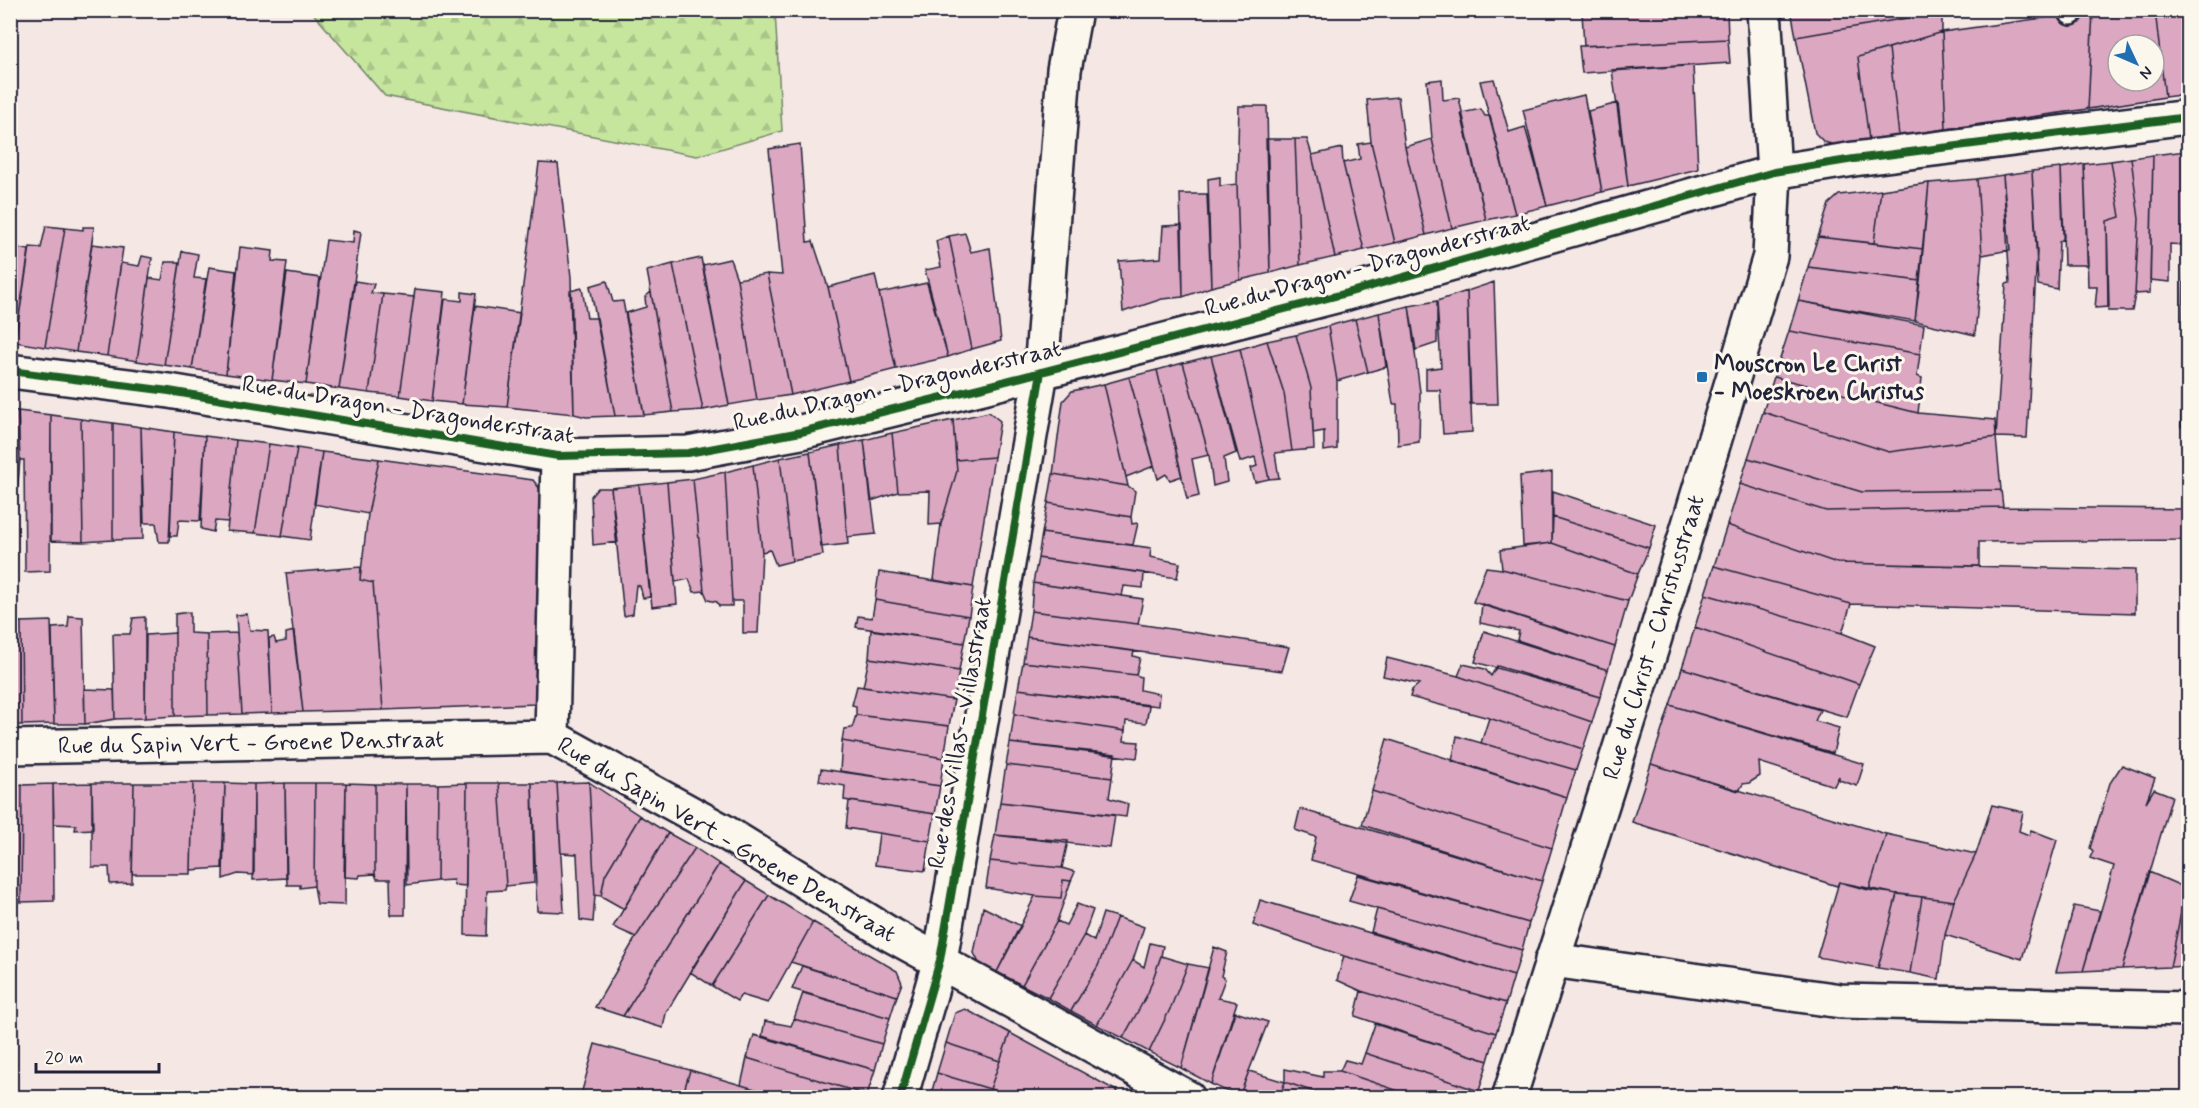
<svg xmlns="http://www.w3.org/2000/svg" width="2199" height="1108" viewBox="0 0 2199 1108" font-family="Mynerve,sans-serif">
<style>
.forest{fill:url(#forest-firs);stroke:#74846c;stroke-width:1.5}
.building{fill:#dba7c1;stroke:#22223b;stroke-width:1.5;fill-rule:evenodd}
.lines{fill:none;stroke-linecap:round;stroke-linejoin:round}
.lane-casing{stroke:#22223b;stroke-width:26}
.street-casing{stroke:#22223b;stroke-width:38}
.secondary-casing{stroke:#22223b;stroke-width:38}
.lane{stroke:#fbf7ec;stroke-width:21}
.street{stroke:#fbf7ec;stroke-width:33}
.secondary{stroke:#fbf7ec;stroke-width:33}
.cycleway-casing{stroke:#fbf7ec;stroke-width:11}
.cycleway{stroke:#1b5e20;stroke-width:8}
.poi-dot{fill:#1f6fb2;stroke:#fbf7ec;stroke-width:2}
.labels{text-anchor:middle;stroke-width:6;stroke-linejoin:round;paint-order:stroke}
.street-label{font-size:24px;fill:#22223b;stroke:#fbf7ec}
.poi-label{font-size:24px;font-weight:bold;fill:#22223b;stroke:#fbf7ec;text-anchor:start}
</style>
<defs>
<pattern id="forest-firs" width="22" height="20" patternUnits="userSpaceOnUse" patternTransform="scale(1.5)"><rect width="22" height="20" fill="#c6e69e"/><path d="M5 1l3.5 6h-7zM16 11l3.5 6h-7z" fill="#aac589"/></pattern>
</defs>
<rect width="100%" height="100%" fill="#f5e7e3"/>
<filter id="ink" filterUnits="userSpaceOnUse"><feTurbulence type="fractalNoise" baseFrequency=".0167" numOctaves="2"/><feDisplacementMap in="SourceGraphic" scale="12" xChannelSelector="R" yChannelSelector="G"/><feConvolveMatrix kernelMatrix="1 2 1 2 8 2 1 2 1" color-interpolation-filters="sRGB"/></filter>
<g filter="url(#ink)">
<!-- forest -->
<path class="forest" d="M311 11H775L782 131 697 156 385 96Z"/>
<!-- building -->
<path class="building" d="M1601 10H1727L1728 39 1584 46 1582 12Z
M1791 10H1942V12L1796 37Z
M2155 10H2183L2188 53V94L2165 97Z
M2155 10 2165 97 2088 109 2093 10ZM2118 45H2154V81H2118Z
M2183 10H2188V53Z
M2093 11 2088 109 1946 129 1942 32Z
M1942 12V32L1858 57 1869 140 1835 145 1824 142 1815 133 1796 37Z
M1942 32 1946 129 1899 136 1889 48Z
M1728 39 1730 63 1582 73 1579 46Z
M1889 48 1899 136 1869 140 1858 57Z
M1693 65 1698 169 1628 186 1612 70Z
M1442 79 1443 100 1459 98 1486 220 1452 228 1432 139 1427 81Z
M1494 79 1509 132 1525 127 1547 206 1515 214 1480 81Z
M1584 95 1602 192 1547 206 1523 110Z
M1398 97 1405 147 1426 235 1395 243 1371 142 1367 100Z
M1618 103 1628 186 1602 192 1588 111Z
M1239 106H1267L1270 273 1240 280 1237 184Z
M1481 109 1485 116H1490L1515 214 1486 220 1461 113Z
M1266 139H1295L1300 265 1270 273Z
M1295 139H1307L1312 155 1335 257 1300 265Z
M1432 139 1452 228 1426 235 1405 147Z
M1371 142 1395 243 1364 250 1343 163 1360 159 1358 144Z
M800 144 807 242 813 241 828 287 849 381 791 395 767 274 782 275 769 149Z
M1342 148 1343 163 1364 250 1335 257 1312 155Z
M2186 151 2183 245 2170 244V282L2150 280 2153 155Z
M2186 151H2188V426L2181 427Z
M2153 155 2150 293 2135 294 2139 219 2131 158Z
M2131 158 2139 219 2135 294 2132 311H2108L2107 221 2120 217 2111 161Z
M2111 161 2120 217 2107 221 2109 307 2095 308 2097 287H2088L2084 164Z
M539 163 558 164 571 277 574 414 507 407Z
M2084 164 2088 265H2064L2061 168Z
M2061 168 2064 238 2059 242 2057 289 2038 285 2032 171Z
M2032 171 2037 252 2027 438 1996 437 2006 284 2010 283 2003 175Z
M2003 175 2010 250 1982 255 1977 179Z
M1220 177V186L1237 184 1240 280 1211 287 1208 179Z
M1977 179 1982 255 1975 335 1915 321 1929 183Z
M1929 183 1923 249 1874 243 1881 190Z
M1881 190 1874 243 1818 237 1829 204 1839 195Z
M1180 194H1207L1211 287 1183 297Z
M10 222H16L13 247 29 250 15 342H10Z
M1182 225 1183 297 1162 299 1123 312 1119 261 1161 258 1163 226Z
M46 226 65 228 45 347 15 342 30 247 41 248Z
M83 227H94L76 352 45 347 65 228 83 230Z
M354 230 361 232 339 389 306 384 326 240 353 243Z
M965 233 971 252 990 248 1001 341 972 349 949 236Z
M949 236 972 349 948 357 925 270 941 267 936 241Z
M1818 237 1923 249 1920 281 1808 267Z
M92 244 123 248 107 356 76 352Z
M240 247 273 251 272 261 287 262 272 380 226 374Z
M182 251 198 254 194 278 206 279 192 369 164 365Z
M142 256 152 258 137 361 107 356 121 263 139 266Z
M701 258 729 405 703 410 673 264Z
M730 259 737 279 757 400 729 405 703 265Z
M165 262H180L164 365 137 361 149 278 162 280Z
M673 264 703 410 673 412 647 271Z
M209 267 236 271 226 374 192 369Z
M1808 267 1920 281 1915 321 1798 301Z
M287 273 320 278 306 384 272 380Z
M767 274 791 395 757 400 737 279Z
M875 275 896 369 849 381 828 287Z
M355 281 374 284 371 293 383 294 369 393 339 389Z
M607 281 613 302 623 301 644 415 615 416 590 286Z
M1494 282 1498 404H1470L1467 291Z
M927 283 948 357 896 369 879 293Z
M582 288 587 318H597L615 416 586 417 574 414 570 291Z
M415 289 445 292 432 401 400 396Z
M1467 291 1472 432 1443 434 1440 390H1426V369L1441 367 1437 301Z
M462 292 476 294 462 404 432 401 445 299 462 301Z
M651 292 673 412 644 415 626 313 646 307 645 297Z
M383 294 414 297 400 396 369 393Z
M1437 301V343L1416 350 1409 306Z
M1798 301 1924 325 1920 354 1789 331Z
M475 306 520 313 507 407 462 404Z
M1409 306 1420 392 1419 442 1398 445 1397 404H1393L1379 313Z
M1379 313 1386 367 1368 372 1355 319Z
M1355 319 1368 372 1337 381 1328 326Z
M1328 326 1337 381V449L1324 451V431L1313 433 1311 388 1296 335Z
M1789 331 1920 354 1917 376 1922 378 1918 413 1774 377Z
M1296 335 1311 388 1314 449 1292 451 1284 393 1267 341Z
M1267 341 1284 393 1292 451 1275 453 1279 478 1269 479 1240 349Z
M1240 349 1269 479 1255 482 1251 468 1257 466 1255 457 1240 462 1211 356Z
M1211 356 1236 453 1224 458 1227 482 1213 486 1209 455 1183 363Z
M1183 363 1209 455 1192 459 1199 496 1187 499 1157 370Z
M1157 370 1182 476 1170 480 1166 474 1158 479 1129 377Z
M1129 377 1154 466 1126 477 1104 384Z
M1774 377 1918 413 1995 420 1996 437 1889 452 1763 412Z
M1104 384 1126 477 1128 486 1053 474 1063 401 1072 391Z
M10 410 18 411 20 460 16 504H10Z
M18 411 51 415 50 571 25 572 24 460H20Z
M989 412 1000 421 994 457 956 460 953 420Z
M1763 412 1889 452 1996 437 2001 490 1862 492 1748 458Z
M51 415 81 419 83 542 51 541Z
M81 419 113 423V540L83 542Z
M953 420 957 471 941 524 929 525 930 491 898 492 892 433Z
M113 423 141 427 143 539 113 540Z
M141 427 174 432 169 542H159L156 523H144Z
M174 432 205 436 200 521 179 520 177 536H170Z
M892 433 898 492 871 501 864 440Z
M205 436 236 440 228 522 215 521 213 532 201 529Z
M236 440 269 444 255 533 227 531Z
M864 440 876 534 847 537 840 445Z
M269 444 297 448 282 536 255 533Z
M840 445 848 544 821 547 810 452Z
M297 448 322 452 310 540 282 536Z
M322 452 379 459 368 514 314 504Z
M810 452 823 555 792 561 780 458Z
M994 457 973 587 934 580 941 524 957 471 956 460Z
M780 458 792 561 776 565 770 550 762 552 753 465Z
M1748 458 1862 492 2001 490 2003 507 1826 511 1740 484Z
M379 459 533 480 540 489 542 697 536 704 383 710 373 583 360 580 368 514Z
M753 465 762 552 758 633H743V601H732L725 472Z
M725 472 732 601V606H719L717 602 708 600 704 591 693 479Z
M1552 472V543L1523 546 1520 476Z
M1053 474 1128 486 1135 491 1131 517 1048 503Z
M693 479 704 591 694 592 689 579 675 582 667 482Z
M667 482 677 604 652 607 639 485Z
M1740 484 1826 511 2003 507 2187 509V540L1979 542V566L1837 563 1727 525Z
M639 485 650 597 643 598 640 586 636 585 633 614 624 616 611 488Z
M598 488H611L618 542 593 545 591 496Z
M1553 491 1656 525 1649 548 1553 517Z
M1048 503 1131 517 1132 524 1138 523 1133 545 1042 533Z
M1553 517 1649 548 1638 574 1552 543Z
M1727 525 1837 563 2135 570V613L1851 604 1714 566Z
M1042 533 1151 548 1150 557 1180 563 1177 578 1038 558Z
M1552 543 1638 574 1628 601 1502 569 1500 550Z
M1038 558 1144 573 1143 588 1124 586 1122 596 1033 583Z
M1714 566 1851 604 1842 633 1705 594Z
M361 567 360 580 373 583 383 710 303 712 286 573Z
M1486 567 1502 569 1628 601 1615 647 1473 602Z
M879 572 973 587 969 616 875 600Z
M1033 583 1143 599 1138 624 1031 611Z
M1705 594 1842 633 1875 646 1859 684 1695 627Z
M875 600 969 616 964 643 856 627 858 616 872 618Z
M1482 604 1615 647 1608 670 1517 640 1519 631 1480 623Z
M1031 611 1138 624 1289 647 1282 671 1027 637Z
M190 612V633L207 634 208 715 175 716V614Z
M247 614 250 630 268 631 272 713 242 714 236 615Z
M69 616 83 617 85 724H54L52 628 68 627Z
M145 617V718L115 719 113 634H130L133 618Z
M10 621 21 622 22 725H10Z
M51 621 54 724 22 725 21 622Z
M1695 627 1859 684 1847 717 1682 668Z
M871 630 964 643 959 671 869 658Z
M294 631 303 712 272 713 269 638 274 637 276 643 286 641V633Z
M1484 631 1608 670 1600 697 1475 662Z
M175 633V716L145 718 146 635Z
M237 633 242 714 208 715 207 634Z
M1027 637 1134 651 1133 656 1140 658 1136 675 1023 662Z
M869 658 959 671 954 700 863 687Z
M1387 658 1458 676 1592 722 1583 749 1489 718 1410 697 1412 690 1419 684 1383 676Z
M1023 662 1136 675 1141 677 1140 690 1159 694 1158 706 1018 689Z
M1463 664 1485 669 1491 676 1497 666 1600 697 1592 722 1458 676Z
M1682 668 1820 710 1815 721 1839 728 1833 753 1670 705Z
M857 686 954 700 949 726 856 715V706L852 705Z
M84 689 114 690 115 719 85 724Z
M1018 689 1149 706 1146 723 1126 721 1125 731 1014 714Z
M1670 705 1864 764 1857 786 1839 780V776L1834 786 1759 762 1760 776 1749 783 1743 784 1739 791 1651 764Z
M1014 714 1125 731 1124 741 1139 742 1137 758 1010 743Z
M856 715 949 726 944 758 842 741 844 729 852 728Z
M1489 718 1583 749 1576 770 1481 743Z
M1457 736 1576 770 1567 797 1452 761Z
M1387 739 1567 797 1552 848 1372 791Z
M842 741 944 758 940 786 840 771Z
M1010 743 1115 754 1112 778 1006 765Z
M1651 764 1886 834 1869 890 1839 882 1837 886 1632 822Z
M1006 765 1112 778 1109 798 1128 804 1126 817 1000 802Z
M2122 765 2155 778 2146 802 2154 789 2172 796 2122 969 2083 971 2114 866 2090 858 2093 851 2090 848 2110 783Z
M821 769 940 786 935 814 844 800 845 786 819 781Z
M589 782 595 895 593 922 580 920 577 854 561 853 557 783Z
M589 782 640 816 605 875 601 896 595 895Z
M92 783H134L132 883 110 884 109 867H92Z
M92 783 93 829 75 830 76 825 54 824 53 784Z
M134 783H193L191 874H132Z
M193 783H225L222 868 191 870Z
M225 783 254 784V875L238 874 223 879Z
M285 783H315L314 886 300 888V885H287Z
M285 783 286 878 253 880 254 784Z
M315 783H346L345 905 317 904 314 886Z
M346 783 375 784V874L360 875 359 878 344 877Z
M467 783H499L506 886 505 890 487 891 486 936 465 935Z
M467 783 466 886 454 885 453 880 437 881 438 784Z
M499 783H532L534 883 506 886Z
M532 783H557L564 912 537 911Z
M53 784 54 901 21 902 22 785Z
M375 784H406L405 915H391L390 879H377L375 874Z
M406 784H438L437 881 407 885Z
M10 785H22L21 902H10Z
M1372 791 1552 848 1542 881 1362 825Z
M849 801 935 814 930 841 846 828Z
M1000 802 1115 815 1110 848 995 835Z
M1992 805 2023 812 2019 831 2029 835 2031 830 2057 840 2022 959 1945 935 1954 901 1976 854Z
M1300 809 1542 881 1529 923 1311 860 1316 837 1295 830Z
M640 816 668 833 624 909 601 896 605 875Z
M668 833 695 848 636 937 613 927Z
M879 833 930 841 925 871 875 865Z
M1886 834 1976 854 1954 901 1869 890Z
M995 835 1068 841 1062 868 990 861Z
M695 848 719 864 623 1016 595 1007 636 937Z
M990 861 1062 868 1075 872 1071 881 1063 880 1061 898 1035 896 986 888Z
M719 864 746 881 666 1013 663 1028 623 1016Z
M2149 872 2186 888 2170 967 2122 969Z
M1358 875 1529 923 1522 950 1349 901Z
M1063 880 1071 881 1057 921 1022 985 997 972 1035 896 1061 898Z
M746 881 769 895 712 986 690 972Z
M1839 882 1897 894 1878 968 1817 957Z
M2186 888 2188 889V966L2170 967Z
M1897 894 1922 897 1910 973 1878 968Z
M769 895 813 922 768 1003 741 995 737 1001 712 986Z
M1922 897 1954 901 1945 935 1939 979 1910 973Z
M1260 900 1514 976 1506 1003 1344 956 1253 925Z
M1077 904 1093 910 1084 935 1048 998 1022 985 1057 921 1066 925Z
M2074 906 2100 911 2083 971 2056 972Z
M983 907 1021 926 997 972 979 963 974 953Z
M1377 909 1522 950 1514 976 1371 932Z
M1103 913 1117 917 1098 966 1071 1011 1048 998 1084 935 1094 941Z
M1117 917 1144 927 1133 960 1097 1025 1071 1011 1098 966Z
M813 922 897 971 902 983 897 996 791 962Z
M1150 943 1163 946 1161 956 1148 993 1123 1038 1097 1025 1133 960 1144 967Z
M1214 947 1227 952 1221 976 1225 979 1218 998 1237 1002 1211 1084 1181 1068Z
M1161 956 1188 964 1171 1007 1149 1052 1123 1038 1148 993Z
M1344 956 1506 1003 1496 1033 1361 991 1337 980Z
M1188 964 1209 968 1181 1068 1149 1052 1171 1007Z
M802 966 897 996 890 1018 792 989Z
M1361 991 1496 1033 1488 1061 1355 1016Z
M803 993 890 1018 882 1044 794 1019Z
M965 1009 1010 1033 1000 1061 946 1043 955 1013Z
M1235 1012 1268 1022 1239 1097 1211 1084Z
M794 1019 882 1044 875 1070 762 1036 765 1021 791 1026Z
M1375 1024 1488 1061 1479 1091 1365 1053Z
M1010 1033 1117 1091 1114 1098H1018L990 1089Z
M754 1035 875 1070 867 1095 747 1058Z
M946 1043 1000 1061 990 1089 937 1073Z
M595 1044 690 1070 682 1098H580Z
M1365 1053 1479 1091 1477 1098H1419L1340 1071 1345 1060 1361 1064Z
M747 1058 867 1095 866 1098H786L741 1085Z
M1285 1069 1323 1077V1071H1340L1419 1098H1332L1285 1082Z
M690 1070 741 1085 786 1098H682Z
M1249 1071 1285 1082 1279 1098 1239 1097Z
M937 1073 990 1089 1018 1098H930Z
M1285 1082 1332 1098H1279Z"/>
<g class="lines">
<defs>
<path id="lane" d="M2071 10V14"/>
<path id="street" d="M1041 372 1064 70 1075 10
M552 737 558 456
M10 747 552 737 723 831 888 933 1188 1098
M1552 960 1841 1001 2188 1009"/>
<path id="secondary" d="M10 371 169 391 558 456 688 453 801 432 987 386 1347 293 1774 172 1854 159 2188 117
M900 1098 940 960 1041 372
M1509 1098 1652 647 1770 256 1774 172 1764 10"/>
</defs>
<!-- lane casing -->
<use href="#lane" class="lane-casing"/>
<!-- street casing -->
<use href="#street" class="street-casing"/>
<!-- secondary casing -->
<use href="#secondary" class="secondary-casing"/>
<!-- lane -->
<use href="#lane" class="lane"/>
<!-- street -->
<use href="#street" class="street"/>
<!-- secondary -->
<use href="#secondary" class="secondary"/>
<defs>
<path id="cycleway" d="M10 371 169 391 558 456 688 453 801 432 987 386 1347 293 1774 172 1854 159 2188 117
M900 1098 940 960 1041 372"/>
</defs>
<!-- cycleway casing -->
<use href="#cycleway" class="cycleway-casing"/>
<!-- cycleway -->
<use href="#cycleway" class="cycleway"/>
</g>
</g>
<!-- markers -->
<rect class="poi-dot" x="1696" y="371" width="12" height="12" rx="3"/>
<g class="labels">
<!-- street labels -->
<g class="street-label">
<text transform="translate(1367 265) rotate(-15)" y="8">Rue du Dragon - Dragonderstraat</text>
<text transform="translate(897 385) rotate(-13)" y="8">Rue du Dragon - Dragonderstraat</text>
<text transform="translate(408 409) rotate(9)" y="8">Rue du Dragon - Dragonderstraat</text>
<text transform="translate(1653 637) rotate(-73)" y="8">Rue du Christ - Christusstraat</text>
<text transform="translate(959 733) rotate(-80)" y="8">Rue des Villas - Villasstraat</text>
<text transform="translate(251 742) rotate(-1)" y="8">Rue du Sapin Vert - Groene Denstraat</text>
<text transform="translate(727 839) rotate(30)" y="8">Rue du Sapin Vert - Groene Denstraat</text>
</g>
<!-- poi labels -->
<g class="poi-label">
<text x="1714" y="371">Mouscron Le Christ<tspan x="1714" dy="28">- Moeskroen Christus</tspan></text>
</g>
</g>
<!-- margin -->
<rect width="2199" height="1108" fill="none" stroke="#fbf7ec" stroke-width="36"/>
<rect x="18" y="18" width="2163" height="1072" fill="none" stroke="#22223b" stroke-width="2" filter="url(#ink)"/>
<!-- north arrow -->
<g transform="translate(2136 63) rotate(134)"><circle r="28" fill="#fbf7ec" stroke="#a4a2a5" stroke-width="1.5"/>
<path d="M0-4.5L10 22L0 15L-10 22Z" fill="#1f6fb2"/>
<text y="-9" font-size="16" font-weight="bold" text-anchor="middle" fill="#22223b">N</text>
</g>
<!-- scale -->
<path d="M36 1063v9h123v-9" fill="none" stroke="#22223b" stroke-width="3"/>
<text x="45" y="1063" font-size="18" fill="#22223b" stroke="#fbf7ec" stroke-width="4.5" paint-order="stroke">20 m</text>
</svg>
